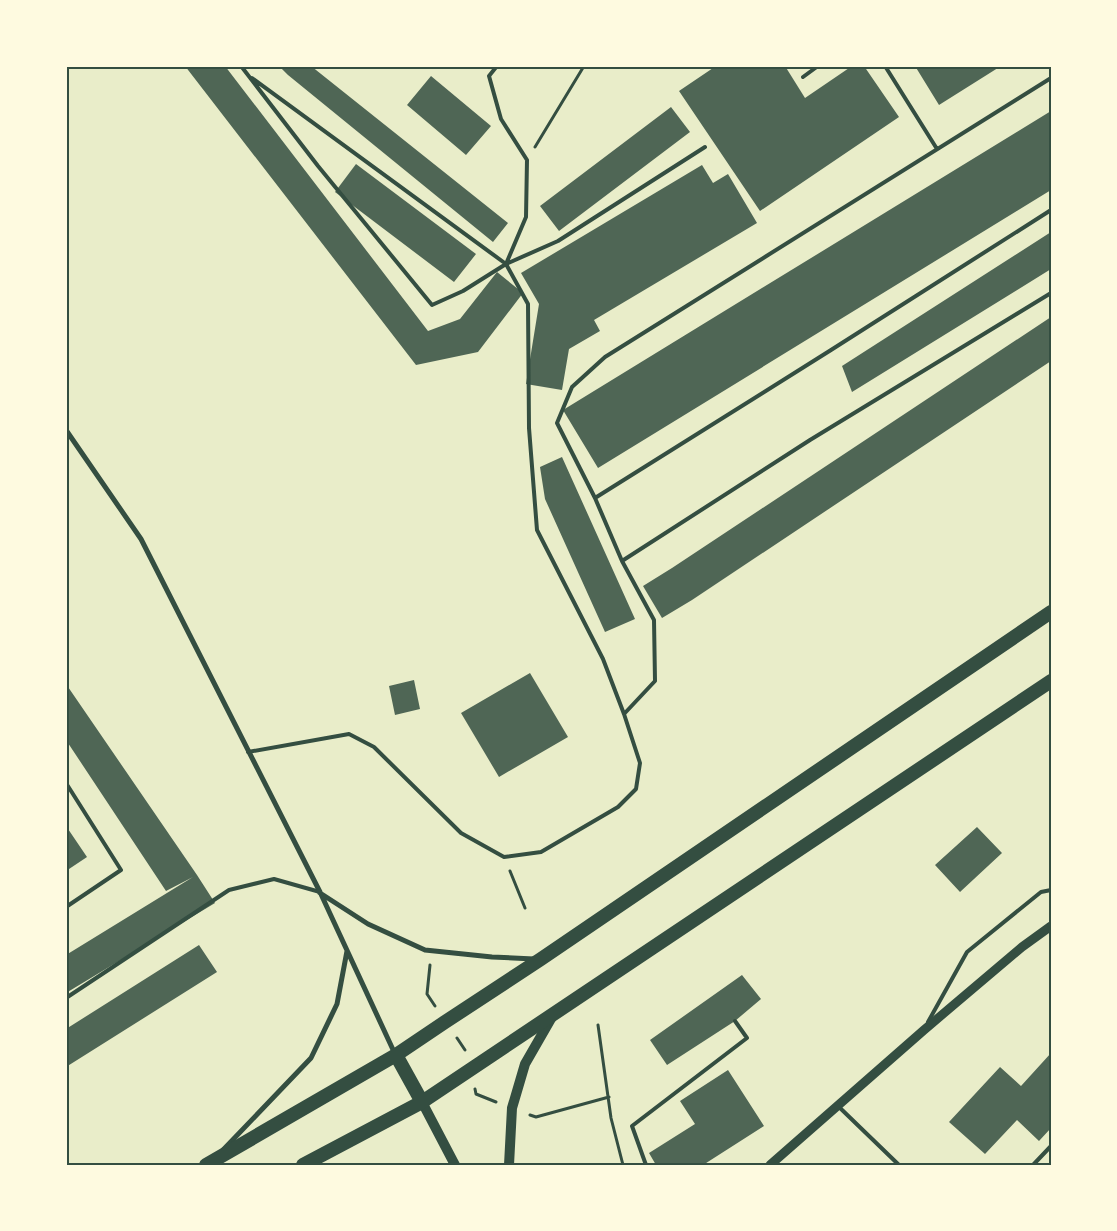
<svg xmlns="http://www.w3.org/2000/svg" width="1117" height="1231" viewBox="0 0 1117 1231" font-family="Raleway,sans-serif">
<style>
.building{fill:#4f6655}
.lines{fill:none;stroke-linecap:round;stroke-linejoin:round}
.path{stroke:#344e41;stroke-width:3}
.service{stroke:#344e41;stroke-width:4}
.minor{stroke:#344e41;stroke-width:5}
.tertiary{stroke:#344e41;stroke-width:9}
.secondary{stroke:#344e41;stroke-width:10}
.trunk{stroke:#344e41;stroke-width:14}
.neatline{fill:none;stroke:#344e41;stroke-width:2}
</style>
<rect width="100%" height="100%" fill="#e9edc9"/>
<!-- building -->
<path class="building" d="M185 66H225L428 331 460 319 497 272 523 293 478 352 416 365Z
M279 66H311L508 223 493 242 288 75Z
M716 66H785L805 98 852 66H864L899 117 760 211 679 91Z
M915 66H1001L939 105Z
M431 76 491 126 466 155 407 105Z
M671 107 690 132 559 231 540 206Z
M1051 111V190L598 468 563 410Z
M356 164 476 254 454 282 335 192Z
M702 165 713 183 728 174 757 223 594 320 600 331 569 349 562 390 526 384 539 304 521 273Z
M1051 232V269L852 392 842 366Z
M1051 317V361L692 600 662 618 643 586 672 568Z
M562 457 635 619 605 632 545 499 540 467Z
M530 673 568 737 499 777 461 713Z
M414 680 420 709 395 715 389 686Z
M66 684 197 875 215 903 66 993V955L193 877 166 891 66 740Z
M66 826 87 857 66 871Z
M977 827 1002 853 960 892 935 865Z
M199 945 217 972 66 1067V1029Z
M742 975 761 999 735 1021 667 1065 650 1040Z
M1051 1053V1128L1039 1141 1017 1120 985 1154 949 1122 1000 1067 1021 1086Z
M728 1070 764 1126 703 1165H656L649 1153 695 1124 680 1101Z"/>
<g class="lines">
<!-- path -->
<path class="path" d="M535 147 584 66
M510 871 525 908
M430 965 427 994 435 1006
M598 1025 611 1118 623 1165
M457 1038 465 1050
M475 1089 476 1094 496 1102
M530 1115 536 1117 609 1097"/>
<!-- service -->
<path class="service" d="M241 66 318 166 432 305 463 291 506 264 528 304 529 428 537 530 603 659 624 714 640 763 636 789 618 807 541 852 504 857 461 833 374 747 349 734 248 752
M497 66 489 76 501 119 527 160 526 217 506 264
M885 66 937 149
M803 77 818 66
M252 78 506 264
M506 264 558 241 705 147
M595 498 831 350 1051 210
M622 561 595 498 557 423 572 387 605 357 1051 78
M624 714 655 681 654 620 622 561 810 440 1051 293
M66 783 121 870 66 907
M66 998 229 890 274 879 320 892
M928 1022 967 952 1041 892 1051 890
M839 1107 899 1165
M646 1165 632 1126 747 1038 735 1021
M1033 1165 1051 1146"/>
<!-- minor -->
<path class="minor" d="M66 430 141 539 320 892 395 1054
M320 893 368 924 425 950 492 957 534 959
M223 1150 311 1058 337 1004 347 951"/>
<!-- tertiary -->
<path class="tertiary" d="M770 1165 924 1030 1022 947 1051 926"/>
<!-- secondary -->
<path class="secondary" d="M422 1102 455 1165
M509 1165 512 1108 525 1064 552 1017"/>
<!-- trunk -->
<path class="trunk" d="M396 1055 422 1102
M206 1165 396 1055 445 1022 541 959 1051 612
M303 1165 422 1102 1051 681"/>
</g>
<!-- border -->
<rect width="1117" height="1231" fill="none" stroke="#fefae0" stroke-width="135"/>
<rect x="68" y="68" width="982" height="1096" class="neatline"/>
</svg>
